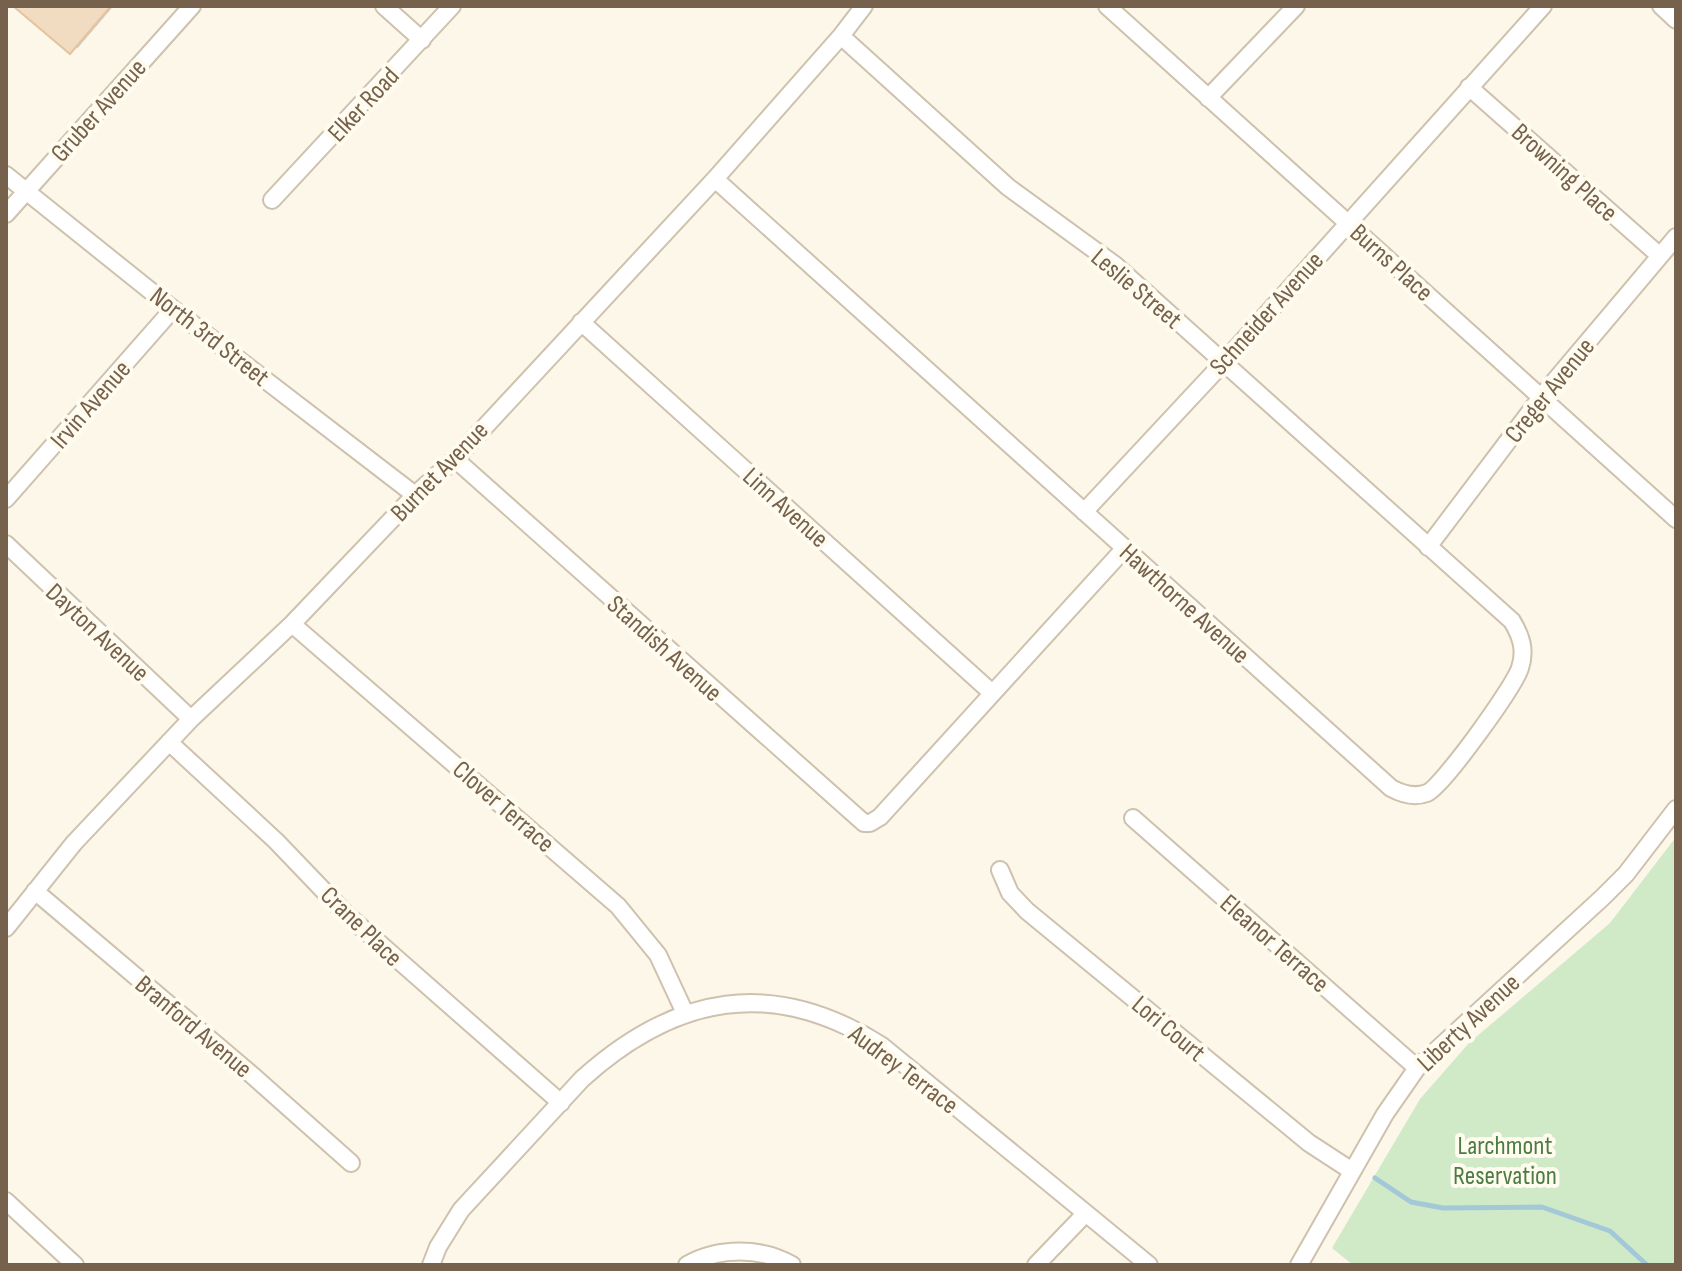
<svg xmlns="http://www.w3.org/2000/svg" width="1682" height="1271" viewBox="0 0 1682 1271" font-family="'Sofia Sans Condensed',sans-serif">
<style>
.green{fill:#d0eac7}
.lines{fill:none;stroke-linecap:round;stroke-linejoin:round}
.stream{stroke:#a3c8d7;stroke-width:5}
.building{fill:#f1dbc1;stroke:#e3c4a1;stroke-width:2;filter:url(#shadow)}
.minor-casing{stroke:#cec1ae;stroke-width:20}
.minor{stroke:#fff;stroke-width:16}
.labels{text-anchor:middle;stroke-width:8;stroke-linejoin:round;paint-order:stroke}
.street-label{font-size:26px;fill:#76624c;stroke:#fffbef}
.park-label{font-size:26px;fill:#4c7c44;stroke:#fffbef}
</style>
<defs>
<filter id="shadow"><feDropShadow dx="7" dy="-7" stdDeviation="0" flood-color="#0004"/></filter>
</defs>
<rect width="100%" height="100%" fill="#fcf7e9"/>
<!-- green -->
<path class="green" d="M1676 837V1265H1353L1332 1248 1420 1099 1469 1043 1610 923Z"/>
<g class="lines">
<!-- stream -->
<path class="stream" d="M1375 1178 1411 1202 1443 1208 1542 1207 1610 1231 1647 1265"/>
</g>
<!-- building -->
<path class="building" d="M13 6H111L70 54Z"/>
<g class="lines">
<defs>
<path id="minor" d="M384 6 422 40
M1107 6 1676 519
M1661 6 1676 20
M1469 87 1660 256
M1208 98 1296 6
M6 175 173 309 415 495
M715 179 1391 788C1402 794 1414 798 1427 793 1442 787 1514 687 1520 668 1526 650 1521 636 1512 621L1115 265 1008 187 841 36
M272 200 452 6
M6 214 192 6
M581 322 991 692
M455 459 864 823H870L880 817 1125 548
M6 499 173 309
M1084 512 1223 363 1543 6
M6 544 191 719
M1428 547 1542 396 1676 237
M292 624 618 906 658 955 685 1013
M169 742 276 841 346 914 561 1103
M1133 818 1417 1068
M1000 870 1010 893 1027 911 1309 1143 1352 1171
M35 891 252 1075 351 1163
M6 928 74 843 191 719 292 624 415 495 455 459 715 179 841 36 864 6
M6 1201 75 1265
M431 1265 438 1247 461 1210 582 1079C675 995 773 976 882 1046L1149 1265
M687 1265C718 1247 761 1247 792 1265
M1036 1265 1085 1214
M1299 1265 1385 1114 1417 1068 1603 897 1626 874 1676 809"/>
</defs>
<!-- minor casing -->
<use href="#minor" class="minor-casing"/>
<!-- minor -->
<use href="#minor" class="minor"/>
</g>
<g class="labels">
<!-- street labels -->
<g class="street-label">
<text transform="translate(363 104) rotate(-47)" y="9">Elker Road</text>
<text transform="translate(98 110) rotate(-48)" y="9">Gruber Avenue</text>
<text transform="translate(1565 172) rotate(42)" y="9">Browning Place</text>
<text transform="translate(1392 262) rotate(42)" y="9">Burns Place</text>
<text transform="translate(1137 288) rotate(40)" y="9">Leslie Street</text>
<text transform="translate(1266 313) rotate(-48)" y="9">Schneider Avenue</text>
<text transform="translate(210 336) rotate(38)" y="9">North 3rd Street</text>
<text transform="translate(1549 390) rotate(-51)" y="9">Creger Avenue</text>
<text transform="translate(90 404) rotate(-49)" y="9">Irvin Avenue</text>
<text transform="translate(439 471) rotate(-46)" y="9">Burnet Avenue</text>
<text transform="translate(786 507) rotate(42)" y="9">Linn Avenue</text>
<text transform="translate(1185 603) rotate(42)" y="9">Hawthorne Avenue</text>
<text transform="translate(98 632) rotate(43)" y="9">Dayton Avenue</text>
<text transform="translate(665 648) rotate(42)" y="9">Standish Avenue</text>
<text transform="translate(504 806) rotate(41)" y="9">Clover Terrace</text>
<text transform="translate(362 926) rotate(44)" y="9">Crane Place</text>
<text transform="translate(1275 943) rotate(41)" y="9">Eleanor Terrace</text>
<text transform="translate(1468 1022) rotate(-43)" y="9">Liberty Avenue</text>
<text transform="translate(194 1026) rotate(40)" y="9">Branford Avenue</text>
<text transform="translate(1169 1028) rotate(40)" y="9">Lori Court</text>
<text transform="translate(904 1069) rotate(37)" y="9">Audrey Terrace</text>
</g>
<!-- park labels -->
<g class="park-label">
<text x="1505" y="1154">Larchmont<tspan x="1505" dy="30">Reservation</tspan></text>
</g>
</g>
<!-- border -->
<rect width="1682" height="1271" fill="none" stroke="#76624c" stroke-width="16"/>
</svg>
